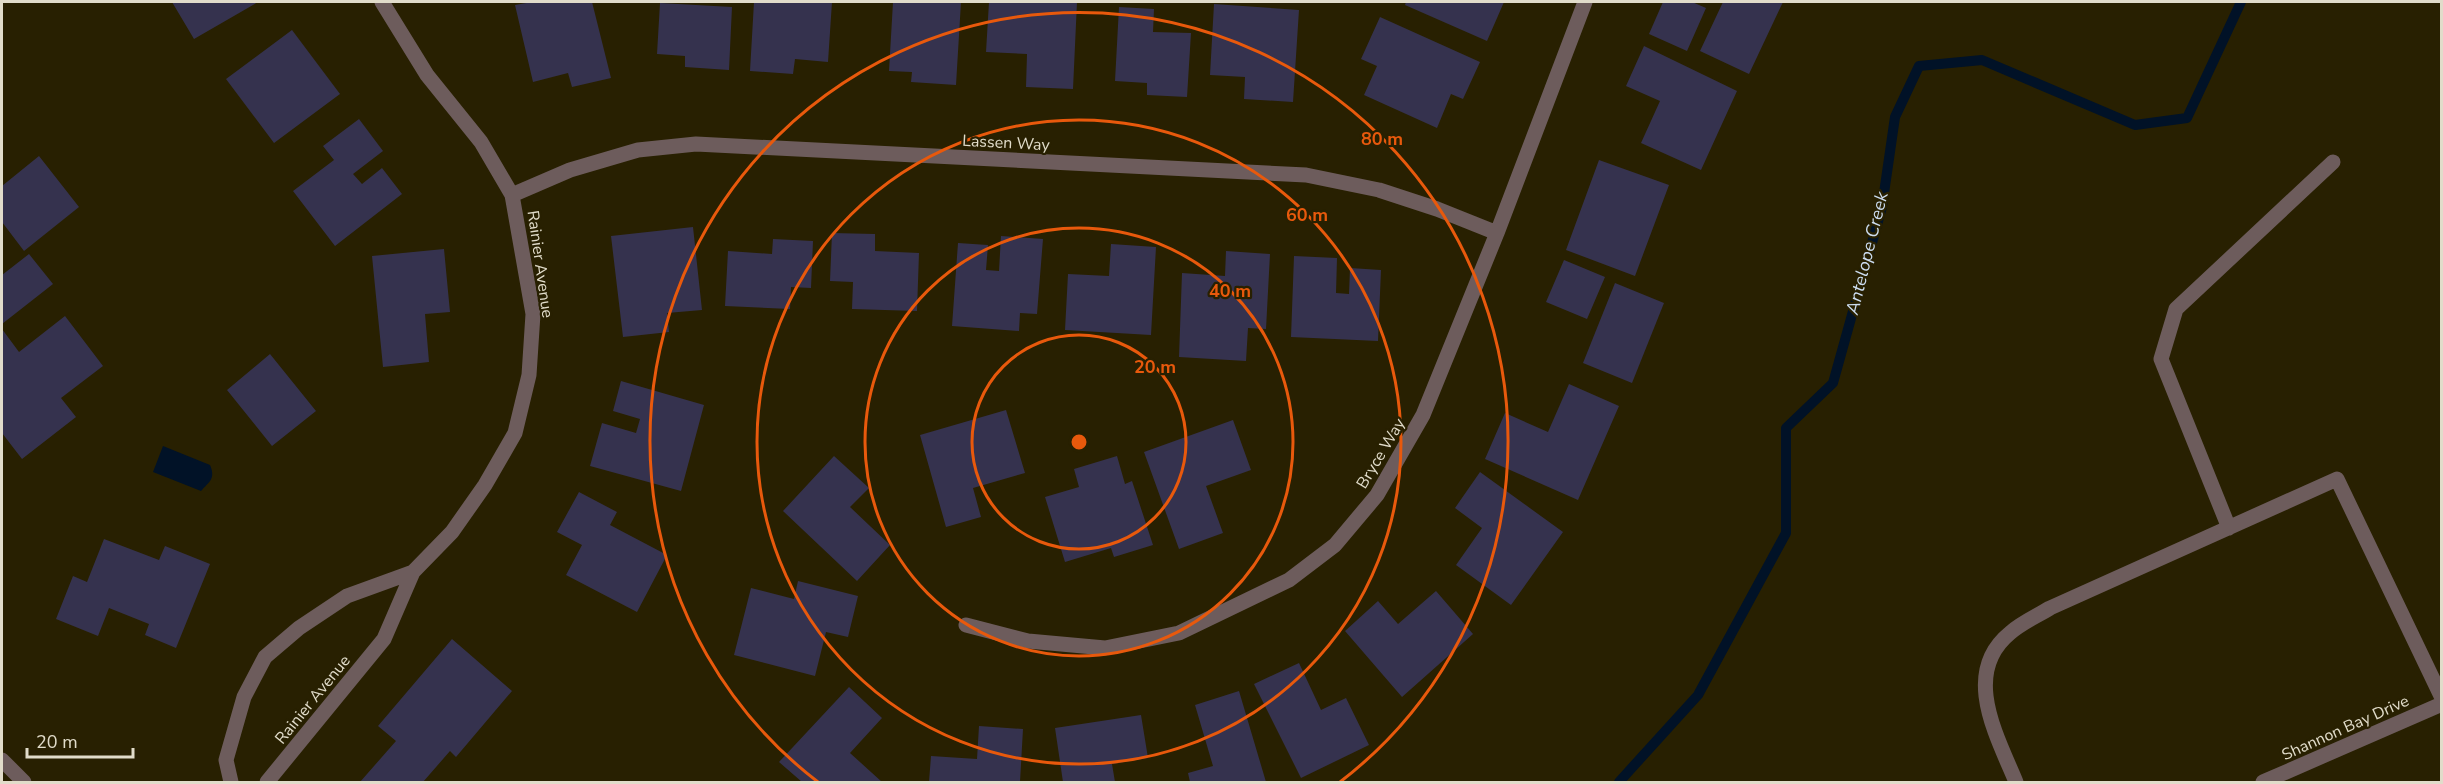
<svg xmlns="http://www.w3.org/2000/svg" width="2443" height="784" viewBox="0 0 2443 784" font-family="'Nunito Sans',sans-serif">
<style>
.water{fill:#011227}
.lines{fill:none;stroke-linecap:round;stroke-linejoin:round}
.stream{stroke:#011227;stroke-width:10}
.building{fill:#35324e}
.minor{stroke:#6d5c5c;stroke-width:15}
.ring{fill:none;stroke:#e8590c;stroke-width:3}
.labels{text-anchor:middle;stroke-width:4.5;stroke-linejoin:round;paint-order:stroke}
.street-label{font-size:16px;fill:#e1dcca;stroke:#282001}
.water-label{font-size:18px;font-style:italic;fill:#ccdcef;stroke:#282001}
.centre{fill:#e8590c;stroke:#282001;stroke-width:3}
.ring-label{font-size:18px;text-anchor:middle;font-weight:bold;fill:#e8590c;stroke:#282001;stroke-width:4.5;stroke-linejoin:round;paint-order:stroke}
</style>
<rect width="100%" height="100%" fill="#282001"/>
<!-- water -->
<path class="water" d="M163 446 210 465C216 479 209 482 201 491L153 472Z"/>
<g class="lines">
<!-- stream -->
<path class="stream" d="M1619 782 1698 695 1786 533V428L1833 383 1882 207 1895 117 1919 66 1982 60 2135 125 2187 118 2241 2"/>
</g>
<!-- building -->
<path class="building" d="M172 2H258L194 39Z
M532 2H592L611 78 572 87 568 73 533 82 515 5Z
M754 2H832L828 62 795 59 793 74 750 71Z
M893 2H961L956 85 911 82 912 72 889 71Z
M989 2H1077L1073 89 1026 87 1027 54 986 52Z
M1406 2H1504L1487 41 1405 5Z
M1663 2H1692L1706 8 1687 51 1649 34Z
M1723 2H1783L1749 74 1700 51Z
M660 3 732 7 729 70 685 67V56L657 54Z
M1214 4 1299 10 1293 102 1244 99 1245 77 1210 75Z
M1119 7 1154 9 1153 32 1191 33 1187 97 1147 95V83L1115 81Z
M1380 17 1480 62 1463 99 1451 94 1437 128 1364 95 1377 66 1361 59Z
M292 30 340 94 274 143 226 79Z
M1644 46 1737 91 1701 170 1641 143 1660 101 1626 86Z
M359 119 383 151 353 174 362 184 382 168 402 194 335 246 293 191 334 160 323 146Z
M39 156 79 207 24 251 2 222V186Z
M1599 160 1669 185 1635 276 1566 250Z
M693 227 702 310 667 313 669 332 623 337 611 236Z
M832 233 875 234V251L919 253 917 311 852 309 853 282 830 281Z
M1001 236 1043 239 1037 314 1020 313 1019 331 952 326 958 243 988 245 986 270 999 271Z
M773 239 813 241 811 288 791 287 790 309 725 306 728 251 772 254Z
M1111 244 1156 247 1151 335 1065 330 1068 274 1109 276Z
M444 249 450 312 425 314 429 362 383 367 372 256Z
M1226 251 1270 254 1266 329 1248 328 1246 361 1179 357 1182 273 1225 276Z
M29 254 53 284 2 324V275Z
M1294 256 1337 258 1336 293 1349 294 1350 268 1381 270 1378 341 1291 337Z
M1564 260 1605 277 1587 319 1546 302Z
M1615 283 1664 303 1632 383 1583 363Z
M65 316 103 366 61 398 76 417 22 459 2 433V329L19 352Z
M270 354 316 411 272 446 227 390Z
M621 381 704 405 681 491 590 466 602 423 636 433 640 419 613 411Z
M1569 384 1619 406 1578 500 1485 459 1505 413 1548 432Z
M1006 410 1025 473 973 488 981 517 946 527 920 435Z
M1233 420 1251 470 1206 486 1223 533 1179 549 1144 452Z
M834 456 869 488 850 507 890 545 857 581 783 511Z
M1117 456 1125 484 1132 481 1153 545 1114 557 1111 548 1065 562 1045 497 1079 487 1074 469Z
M1480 472 1563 532 1511 605 1456 565 1482 528 1455 508Z
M579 492 617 512 610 525 667 555 637 612 566 575 582 545 557 532Z
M104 539 159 560 165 546 210 564 176 648 145 635 149 624 109 608 98 636 56 619 73 576 87 582Z
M798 581 858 596 848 637 826 632 815 676 734 655 751 588 794 599Z
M1436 591 1473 634 1402 697 1345 631 1378 601 1398 624Z
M452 639 512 691 456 757 450 751 423 782H360L396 741 378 726Z
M1299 663 1321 710 1346 698 1369 745 1301 778 1254 684Z
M849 687 882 718 850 753 882 782H802L779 762Z
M1239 691 1266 782H1190L1188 773 1213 766 1195 705Z
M1141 715 1148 758 1112 764 1115 782H1063L1055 728Z
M979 726 1023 729 1020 782H929L931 756 977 759Z"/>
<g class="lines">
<!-- minor -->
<path class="minor" d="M512 195 570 170 638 150 696 144 1306 175 1379 190 1437 209 1497 233
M2229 528 2161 359 2176 309 2333 162
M966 625 1028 641 1105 648 1179 633 1289 580 1335 545 1377 495 1423 415 1497 233 1585 2
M2 760 24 782
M231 782 226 760 244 697 265 657 299 628 347 596 413 572
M267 782 384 639 413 572 452 532 485 485 515 433 529 375 533 314 512 195 481 142 427 75 382 2
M2016 782C1997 736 1961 673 2010 633 2021 623 2037 616 2050 608L2337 479 2442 698
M2263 782 2442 704"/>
</g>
<!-- distance rings -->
<g class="ring">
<circle cx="1079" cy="442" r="107"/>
<circle cx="1079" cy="442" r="214"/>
<circle cx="1079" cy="442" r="322"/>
<path d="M818 782A429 429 0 1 1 1340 782"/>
</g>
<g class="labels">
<!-- street labels -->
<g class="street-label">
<text transform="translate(1006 142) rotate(3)" y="6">Lassen Way</text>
<text transform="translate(541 264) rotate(82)" y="6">Rainier Avenue</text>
<text transform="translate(1380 453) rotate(-59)" y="6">Bryce Way</text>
<text transform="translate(312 699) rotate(-51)" y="6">Rainier Avenue</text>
<text transform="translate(2345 727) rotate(-24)" y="6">Shannon Bay Drive</text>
</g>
<!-- water labels -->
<g class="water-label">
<text transform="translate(1867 253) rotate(-76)" y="6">Antelope Creek</text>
</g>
</g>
<circle cx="1079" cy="442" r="9" class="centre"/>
<g class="ring-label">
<text x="1382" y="145">80 m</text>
<text x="1307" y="221">60 m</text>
<text x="1230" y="297">40 m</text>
<text x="1155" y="373">20 m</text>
</g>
<!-- border -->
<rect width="2443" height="784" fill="none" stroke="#e1dcca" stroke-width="6"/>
<!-- scale -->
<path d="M27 748v9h106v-9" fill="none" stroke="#e1dcca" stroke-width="3"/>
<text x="36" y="748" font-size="18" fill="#e1dcca" stroke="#282001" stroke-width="4.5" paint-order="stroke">20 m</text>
</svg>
